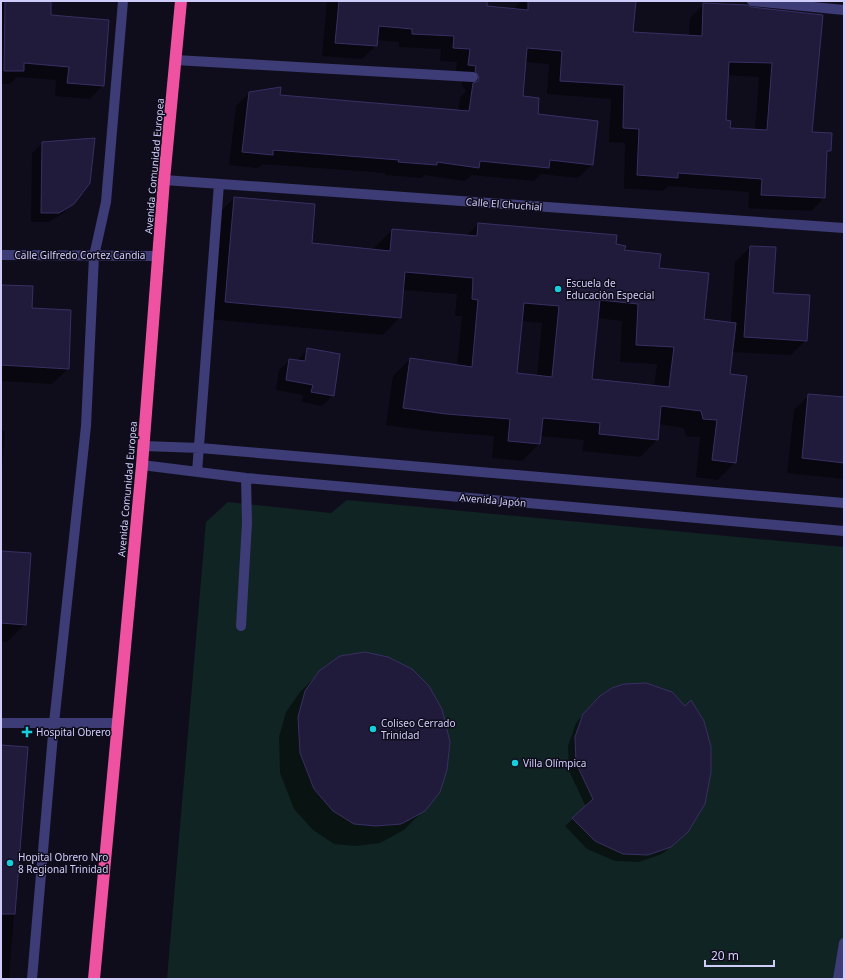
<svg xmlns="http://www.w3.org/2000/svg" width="845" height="980" viewBox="0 0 845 980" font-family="'Noto Sans',sans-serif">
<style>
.green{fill:#102423}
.shadow{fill:#0007;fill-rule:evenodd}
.building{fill:#201b3a;stroke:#382f64;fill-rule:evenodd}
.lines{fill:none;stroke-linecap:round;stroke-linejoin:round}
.minor{stroke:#3d3c76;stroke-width:10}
.highway{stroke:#ef52a1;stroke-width:12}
.poi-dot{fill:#15cfdd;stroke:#0f0d1b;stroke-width:1.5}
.labels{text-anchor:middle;stroke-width:3;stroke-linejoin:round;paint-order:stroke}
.street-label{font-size:10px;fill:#d0ccfa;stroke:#0f0d1b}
.poi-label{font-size:10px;fill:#d0ccfa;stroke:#0f0d1b;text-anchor:start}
</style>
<rect width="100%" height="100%" fill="#0f0d1b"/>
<!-- green -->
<path class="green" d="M347 500 844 547V979H167L206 522 228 502 331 513Z"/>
<!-- shadow -->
<path class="shadow" d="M1 1H50V16L103 85 90 99 55 96 56 80 17 77 10 84H1Z
M327 1H486V7L515 10 516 6 521 1H635L632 33 689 36 690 18 704 4 747 6 811 133 830 151 826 155 824 198 811 211 748 208 749 192 668 186 663 191 624 188 625 143 609 142 611 99 547 94 549 64 525 62 521 97 537 115 592 165 578 178 541 174 534 181 471 175 465 181 424 175 422 178 385 175V173L263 164 258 168 229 165 236 106 249 93 458 111 460 98 466 91 462 85V79L455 78 457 62 440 61 441 49 399 47V42L376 40V46L362 59 322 56ZM727 75 759 77 755 130 729 129 725 121Z
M42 143 73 203 62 214 48 222H31L32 153Z
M234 198 311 244 375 250V247L392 230 466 236 478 224 615 245 658 269 703 320 731 323 735 262 750 247 772 294 806 340 791 355 732 352 729 375 735 462 718 480 696 477 700 437 686 436 684 428 658 424 657 440 640 457 582 451 584 440 540 436 539 444 522 461 492 458 494 436 429 431 386 425 393 376 410 359 457 366 462 316H455L457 294 402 290 400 317 383 335 208 319 217 215ZM597 318 622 321 620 362 657 364 654 387 591 380ZM521 321 542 323 537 376 516 374Z
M1 286 31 309 68 369 52 384 1 381Z
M308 349 333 395 322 406 302 402 303 395 276 390 279 370 290 360 297 361Z
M809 395 844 398V479L787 473 794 410Z
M1 430 5 431 1 483Z
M1 552 25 624 7 642H2L1 670Z
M320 672 424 810 404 830 380 843 356 846 334 844 313 830 294 809 280 773 279 737 286 712 300 692Z
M592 705 679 840 662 854 639 862 615 861 587 849 565 826 586 807 569 771 568 746 576 723Z
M1 746 27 748 9 979H1Z"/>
<!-- building -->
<path class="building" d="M5 1H51V15L109 20 104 86 67 83 69 67 24 63V71H4Z
M339 1H487V6L528 10V1H636L633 32 702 36 703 3 747 5 751 7 823 15 812 132 832 133 831 151H827L825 198 761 195 762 179 678 173V178L637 175 639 129 623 128 624 85 560 81 562 51 527 48 523 96 539 98 538 114 598 121 593 165 550 160 549 168 480 161 479 168 437 162V165L398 162 399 160 273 150V155L242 152 249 92 281 87 280 95 469 111 473 83 478 81 479 77 475 71 476 66 468 65 470 49 453 48 454 36 412 34V29L379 26 377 46 335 43ZM729 62 772 63 767 130 730 128 731 121 726 120Z
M95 138 90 183 74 204 59 213H41L42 142Z
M234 197 315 204 312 243 390 251 392 229 477 236 478 223 617 235 616 244 626 246 624 250 661 254 659 268 709 273 704 319 736 323 730 374 747 376 736 463 712 460 717 420 703 419 701 411 661 406 658 440 599 434 600 423 543 418 540 444 508 441 510 419 446 414 403 408 410 358 472 367 478 300 472 299 473 278 405 272 401 318 225 302ZM600 300 638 304 636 345 674 347 669 387 592 379ZM524 303 559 306 552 377 517 373Z
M750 246 776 247 773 293 810 295 807 341 744 337Z
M1 285 33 286 32 308 71 310 69 369 1 365Z
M307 348 340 354 334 396 311 392 313 385 286 380 289 359 305 361Z
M808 394 844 397V463L802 458Z
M1 551 31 553 26 625 1 623Z
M365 652 388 657 412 669 429 686 442 709 450 742 447 770 440 792 425 811 401 824 376 826 354 824 333 811 314 789 300 753 298 717 305 691 319 671 340 656Z
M646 683 672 692 685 706 691 700 704 721 711 747V772L705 804 688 832 671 847 648 855 623 854 595 841 572 818 593 799 576 763 575 737 583 714 600 696 612 688 624 684Z
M1 745 28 747 15 914H1Z"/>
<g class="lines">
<!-- minor -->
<path class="minor" d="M752 1 844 10
M175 60 473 77
M164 180 844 228
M1 255 159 256
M143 446 200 448 844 503
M142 465 246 478 844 531
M197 472 219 184
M241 626 247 523 246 478
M1 723H118
M32 979 54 723 86 426 94 256 106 202 123 1
M838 979 844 943"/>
<!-- highway -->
<path class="highway" d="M94 979 142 465 164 180 181 1"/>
</g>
<!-- markers -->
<g class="poi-dot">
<circle cx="558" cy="289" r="4"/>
<circle cx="373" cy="729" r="4"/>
<path d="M25 726h4v4h4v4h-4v4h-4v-4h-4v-4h4z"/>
<circle cx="515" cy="763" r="4"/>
<circle cx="10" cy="863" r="4"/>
</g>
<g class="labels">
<!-- street labels -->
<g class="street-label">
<text transform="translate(154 166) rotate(-85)" y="4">Avenida Comunidad Europea</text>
<text transform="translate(504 204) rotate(4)" y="4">Calle El Chuchial</text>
<text x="80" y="259">Calle Gilfredo Cortez Candia</text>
<text transform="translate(127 489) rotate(-85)" y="4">Avenida Comunidad Europea</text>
<text transform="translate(493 500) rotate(5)" y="4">Avenida Japón</text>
</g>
<!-- poi labels -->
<g class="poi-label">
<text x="566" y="287">Escuela de<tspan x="566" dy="12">Educaciòn Especial</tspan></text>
<text x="381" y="727">Coliseo Cerrado<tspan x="381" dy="12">Trinidad</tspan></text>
<text x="36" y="736">Hospital Obrero</text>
<text x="523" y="767">Villa Olímpica</text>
<text x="18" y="861">Hopital Obrero Nro<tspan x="18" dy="12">8 Regional Trinidad</tspan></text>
</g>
</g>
<!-- border -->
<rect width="845" height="980" fill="none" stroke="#d0ccfa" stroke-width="4"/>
<!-- scale -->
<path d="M705 960v6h69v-6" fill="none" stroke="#d0ccfa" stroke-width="2"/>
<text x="711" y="960" font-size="12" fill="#d0ccfa" stroke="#0f0d1b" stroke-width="3" paint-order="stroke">20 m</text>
</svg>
